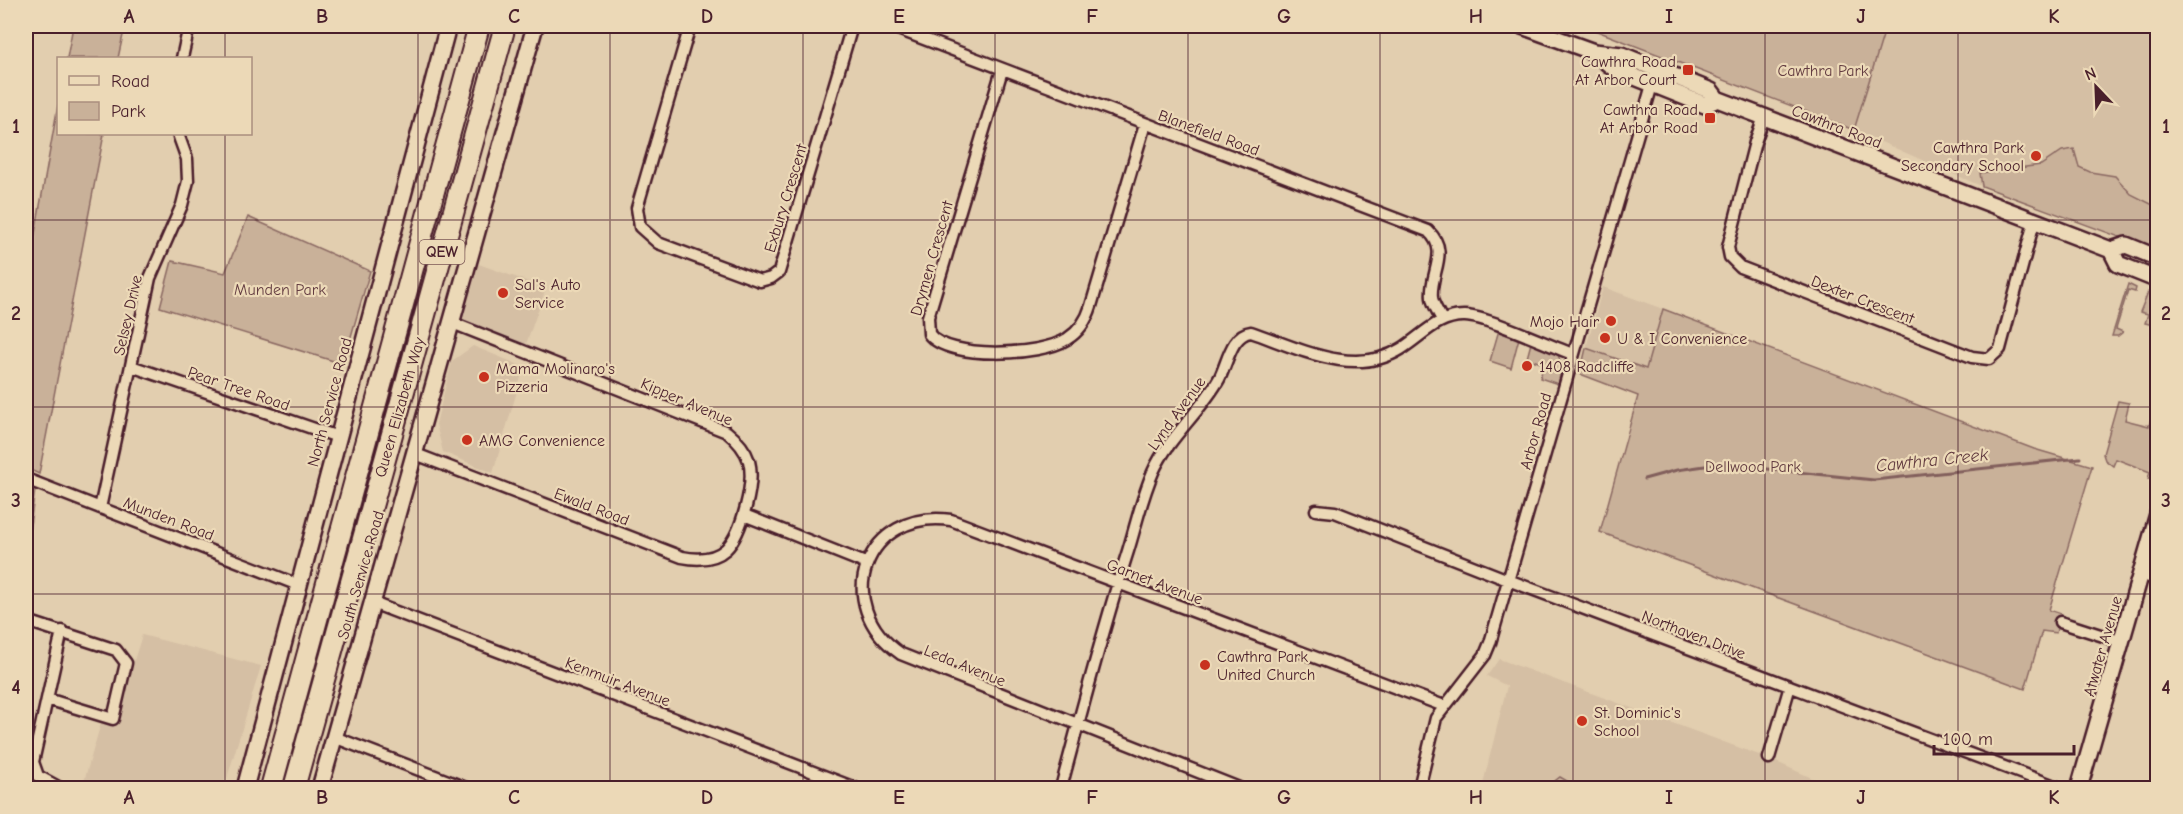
<svg xmlns="http://www.w3.org/2000/svg" width="2183" height="814" viewBox="0 0 2183 814" font-family="'Comic Neue',sans-serif">
<style>
.built{fill:#d5bfa4}
.green{fill:#c9b199;stroke:#8a6862;stroke-width:1.5}
.lines{fill:none;stroke-linecap:round;stroke-linejoin:round}
.stream{stroke:#825f5c;stroke-width:3}
.street-casing{stroke:#4a1f2b;stroke-width:15}
.secondary-casing{stroke:#4a1f2b;stroke-width:20}
.highway-casing{stroke:#4a1f2b;stroke-width:24}
.street{stroke:#ecd9b7;stroke-width:10}
.secondary{stroke:#ecd9b7;stroke-width:15}
.highway{stroke:#ecd9b7;stroke-width:20}
.grid{fill:none;stroke:#4a1f2b;stroke-width:1.5;stroke-opacity:0.55}
.poi-dot{fill:#c8321e;stroke:#ecd9b7;stroke-width:2}
.labels{text-anchor:middle;stroke-width:4.5;stroke-linejoin:round;paint-order:stroke}
.shield{fill:#ecd9b7;stroke:#7b5755;stroke-width:1.5}
.shield-label{font-size:15px;font-weight:bold;fill:#4a1f2b}
.poi-label{font-size:16px;fill:#4a1f2b;stroke:#ecd9b7;text-anchor:start}
.park-label{font-size:16px;fill:#633c41;stroke:#ecd9b7}
.street-label{font-size:16px;fill:#4a1f2b;stroke:#ecd9b7}
.water-label{font-size:18px;font-style:italic;fill:#613a3f;stroke:#ecd9b7}
.neatline{fill:none;stroke:#4a1f2b;stroke-width:2}
.grid-label{font-size:20px;text-anchor:middle;font-weight:bold;fill:#4a1f2b}
</style>
<rect width="100%" height="100%" fill="#e2ceaf"/>
<filter id="ink" filterUnits="userSpaceOnUse"><feTurbulence type="fractalNoise" baseFrequency=".0167" numOctaves="2"/><feDisplacementMap in="SourceGraphic" scale="12" xChannelSelector="R" yChannelSelector="G"/><feConvolveMatrix kernelMatrix="1 2 1 2 8 2 1 2 1" color-interpolation-filters="sRGB"/></filter>
<g filter="url(#ink)">
<!-- built -->
<path class="built" d="M1886 26H2157V251L1974 183 1854 130Z
M473 262 546 288 525 347 453 322Z
M1603 287 1663 309 1646 369 1586 348Z
M473 346 524 367 493 473 443 452 436 424 452 361Z
M142 635 261 666 224 788H82L101 723 114 724Z
M1499 659 1770 759 1834 788H1482L1507 686 1487 676Z"/>
<!-- green -->
<path class="green" d="M73 26H125L118 58H67Z
M1584 26H1886L1854 130Z
M58 105V134H104L39 474 26 468V284Z
M2074 149 2079 167 2090 172 2115 176 2131 194 2157 207V251L1982 186 1980 173 2041 165 2062 151Z
M248 217 370 271 343 364 160 307 172 261 225 273Z
M2128 284 2136 288 2135 292 2128 290 2116 329 2123 332 2118 336H2112Z
M2148 292 2157 296V317L2154 323 2157 326 2145 323 2148 314 2140 312Z
M1663 309 2034 449 2092 466 2049 610 2061 614 2056 633 2042 631 2025 689 1600 532 1638 396 1580 374 1586 348 1646 369Z
M1499 330 1519 338 1511 368 1490 361Z
M1531 343 1558 354 1562 368 1558 384 1540 378 1544 364 1527 358Z
M2118 401 2129 403 2125 420 2149 426 2152 415 2156 416 2157 413 2156 478 2148 479 2150 472 2116 459 2113 466 2105 460 2103 454Z
M26 486 35 490 26 554Z
M1560 777 1579 788H1550L1551 784Z"/>
<g class="lines">
<!-- stream -->
<path class="stream" d="M1644 479 1677 470 1719 464 1874 480 2080 458"/>
<defs>
<path id="street" d="M690 26 637 208 640 227 658 243 760 281 771 278 779 272 852 26
M890 26 1428 231C1451 252 1429 273 1432 298 1433 305 1439 313 1442 320
M182 58 189 26
M1002 70 928 317 929 334C948 360 1041 356 1067 339 1080 331 1087 319 1091 306L1145 124
M1764 117 1755 142 1728 247 1730 257 1740 267 1972 357 1989 359 2000 349 2034 222
M131 366 338 437
M413 453 682 557C697 560 714 560 726 549 742 533 755 483 749 461 745 449 737 440 727 432L450 322
M26 479 301 586
M100 508 150 278 182 205 188 181 187 159 178 134
M1316 510 1335 512 1508 580 2060 788
M744 515 865 563
M2141 574 2158 580
M370 602 855 788
M30 622 116 650 126 663 113 719 47 699
M2060 622 2122 642
M334 737 466 788
M1769 758 1790 686
M60 788 38 776 33 762 62 631
M1061 788C1082 709 1103 629 1128 551 1136 525 1142 497 1153 472 1169 436 1200 413 1219 379 1227 365 1231 334 1251 332 1298 348 1354 378 1401 349 1422 336 1438 315 1465 316 1489 317 1547 345 1573 354
M1239 788 901 654C829 605 866 508 951 520L1444 706
M1419 788 1436 718 1485 655 1490 643 1654 78"/>
<path id="secondary" d="M1522 26 1594 52 1622 55 1711 91 1717 99 2111 250 2126 245 2158 258
M1594 52 1615 69 1705 105 1717 99
M2111 250 2118 264 2158 280
M245 788 448 26
M320 788 535 26
M2079 788 2158 514"/>
<path id="highway" d="M271 788 479 26
M294 788 505 26"/>
</defs>
<!-- street casing -->
<use href="#street" class="street-casing"/>
<!-- secondary casing -->
<use href="#secondary" class="secondary-casing"/>
<!-- highway casing -->
<use href="#highway" class="highway-casing"/>
<!-- street -->
<use href="#street" class="street"/>
<!-- secondary -->
<use href="#secondary" class="secondary"/>
<!-- highway -->
<use href="#highway" class="highway"/>
</g>
</g>
<!-- grid -->
<path class="grid" d="M225 26V58M418 26V788M610 26V788M803 26V788M995 26V788M1188 26V788M1380 26V788M1573 26V788M1765 26V788M1958 26V788M225 134V788M26 220H2158M26 407H2158M26 594H2158"/>
<!-- markers -->
<g class="poi-dot">
<rect x="1682" y="64" width="12" height="12" rx="3"/>
<rect x="1704" y="112" width="12" height="12" rx="3"/>
<circle cx="2036" cy="156" r="6"/>
<circle cx="503" cy="293" r="6"/>
<circle cx="1611" cy="321" r="6"/>
<circle cx="1605" cy="338" r="6"/>
<circle cx="1527" cy="366" r="6"/>
<circle cx="484" cy="377" r="6"/>
<circle cx="467" cy="440" r="6"/>
<circle cx="1205" cy="665" r="6"/>
<circle cx="1582" cy="721" r="6"/>
</g>
<g class="labels">
<!-- shield labels -->
<rect class="shield" x="419.5" y="240" width="45" height="24" rx="4.5"/>
<g class="shield-label">
<text x="442" y="257">QEW</text>
</g>
<!-- poi labels -->
<g class="poi-label">
<text x="1676" y="67" text-anchor="end">Cawthra Road<tspan x="1676" dy="18">At Arbor Court</tspan></text>
<text x="1698" y="115" text-anchor="end">Cawthra Road<tspan x="1698" dy="18">At Arbor Road</tspan></text>
<text x="2024" y="153" text-anchor="end">Cawthra Park<tspan x="2024" dy="18">Secondary School</tspan></text>
<text x="515" y="290">Sal's Auto<tspan x="515" dy="18">Service</tspan></text>
<text x="1599" y="327" text-anchor="end">Mojo Hair</text>
<text x="1617" y="344">U &amp; I Convenience</text>
<text x="1539" y="372">1408 Radcliffe</text>
<text x="496" y="374">Mama Molinaro's<tspan x="496" dy="18">Pizzeria</tspan></text>
<text x="479" y="446">AMG Convenience</text>
<text x="1217" y="662">Cawthra Park<tspan x="1217" dy="18">United Church</tspan></text>
<text x="1594" y="718">St. Dominic's<tspan x="1594" dy="18">School</tspan></text>
</g>
<!-- park labels -->
<g class="park-label">
<text x="1823" y="76">Cawthra Park</text>
<text x="280" y="295">Munden Park</text>
<text x="1753" y="472">Dellwood Park</text>
</g>
<!-- street labels -->
<g class="street-label">
<text transform="translate(1837 126) rotate(21)" y="6">Cawthra Road</text>
<text transform="translate(1209 132) rotate(20)" y="6">Blanefield Road</text>
<text transform="translate(785 198) rotate(-73)" y="6">Exbury Crescent</text>
<text transform="translate(931 258) rotate(-74)" y="6">Drymen Crescent</text>
<text transform="translate(1863 299) rotate(21)" y="6">Dexter Crescent</text>
<text transform="translate(127 315) rotate(-77)" y="6">Selsey Drive</text>
<text transform="translate(239 388) rotate(19)" y="6">Pear Tree Road</text>
<text transform="translate(687 401) rotate(23)" y="6">Kipper Avenue</text>
<text transform="translate(329 402) rotate(-75)" y="6">North Service Road</text>
<text transform="translate(399 407) rotate(-74)" y="6">Queen Elizabeth Way</text>
<text transform="translate(1176 413) rotate(-54)" y="6">Lynd Avenue</text>
<text transform="translate(1535 431) rotate(-74)" y="6">Arbor Road</text>
<text transform="translate(592 506) rotate(21)" y="6">Ewald Road</text>
<text transform="translate(169 518) rotate(21)" y="6">Munden Road</text>
<text transform="translate(360 575) rotate(-74)" y="6">South Service Road</text>
<text transform="translate(1155 581) rotate(21)" y="6">Garnet Avenue</text>
<text transform="translate(1694 634) rotate(21)" y="6">Northaven Drive</text>
<text transform="translate(2102 646) rotate(-74)" y="6">Atwater Avenue</text>
<text transform="translate(965 665) rotate(22)" y="6">Leda Avenue</text>
<text transform="translate(618 681) rotate(21)" y="6">Kenmuir Avenue</text>
</g>
<!-- water labels -->
<g class="water-label">
<text transform="translate(1932 460) rotate(-6)" y="6">Cawthra Creek</text>
</g>
</g>
<!-- margin -->
<rect width="2183" height="814" fill="none" stroke="#ecd9b7" stroke-width="66"/>
<!-- legend -->
<rect x="57" y="57" width="195" height="78" fill="#ecd9b7" stroke="#ab8f7f" stroke-width="1.5"/>
<rect x="69" y="76" width="30" height="9" fill="#ecd9b7" stroke="#ab8f7f" stroke-width="1.5"/>
<text x="111" y="87" font-size="18" fill="#4a1f2b">Road</text>
<rect x="69" y="102" width="30" height="18" fill="#c9b199" stroke="#ab8f7f" stroke-width="1.5"/>
<text x="111" y="117" font-size="18" fill="#4a1f2b">Park</text>
<!-- north arrow -->
<g transform="translate(2096 87) rotate(337)" stroke="#ecd9b7" stroke-width="4.5" paint-order="stroke">
<path d="M0-4.5L10 22L0 15L-10 22Z" fill="#4a1f2b"/>
<text y="-9" font-size="16" font-weight="bold" text-anchor="middle" fill="#4a1f2b">N</text>
</g>
<!-- scale -->
<path d="M1934 745v9h140v-9" fill="none" stroke="#4a1f2b" stroke-width="3"/>
<text x="1943" y="745" font-size="18" fill="#4a1f2b" stroke="#ecd9b7" stroke-width="4.5" paint-order="stroke">100 m</text>
<rect x="33" y="33" width="2117" height="748" class="neatline"/>
<g class="grid-label">
<text x="129" y="23">A</text>
<text x="322" y="23">B</text>
<text x="514" y="23">C</text>
<text x="707" y="23">D</text>
<text x="899" y="23">E</text>
<text x="1092" y="23">F</text>
<text x="1284" y="23">G</text>
<text x="1476" y="23">H</text>
<text x="1669" y="23">I</text>
<text x="1861" y="23">J</text>
<text x="2054" y="23">K</text>
<text x="16" y="133">1</text>
<text x="2166" y="133">1</text>
<text x="16" y="320">2</text>
<text x="2166" y="320">2</text>
<text x="16" y="507">3</text>
<text x="2166" y="507">3</text>
<text x="16" y="694">4</text>
<text x="2166" y="694">4</text>
<text x="129" y="804">A</text>
<text x="322" y="804">B</text>
<text x="514" y="804">C</text>
<text x="707" y="804">D</text>
<text x="899" y="804">E</text>
<text x="1092" y="804">F</text>
<text x="1284" y="804">G</text>
<text x="1476" y="804">H</text>
<text x="1669" y="804">I</text>
<text x="1861" y="804">J</text>
<text x="2054" y="804">K</text>
</g>
</svg>
